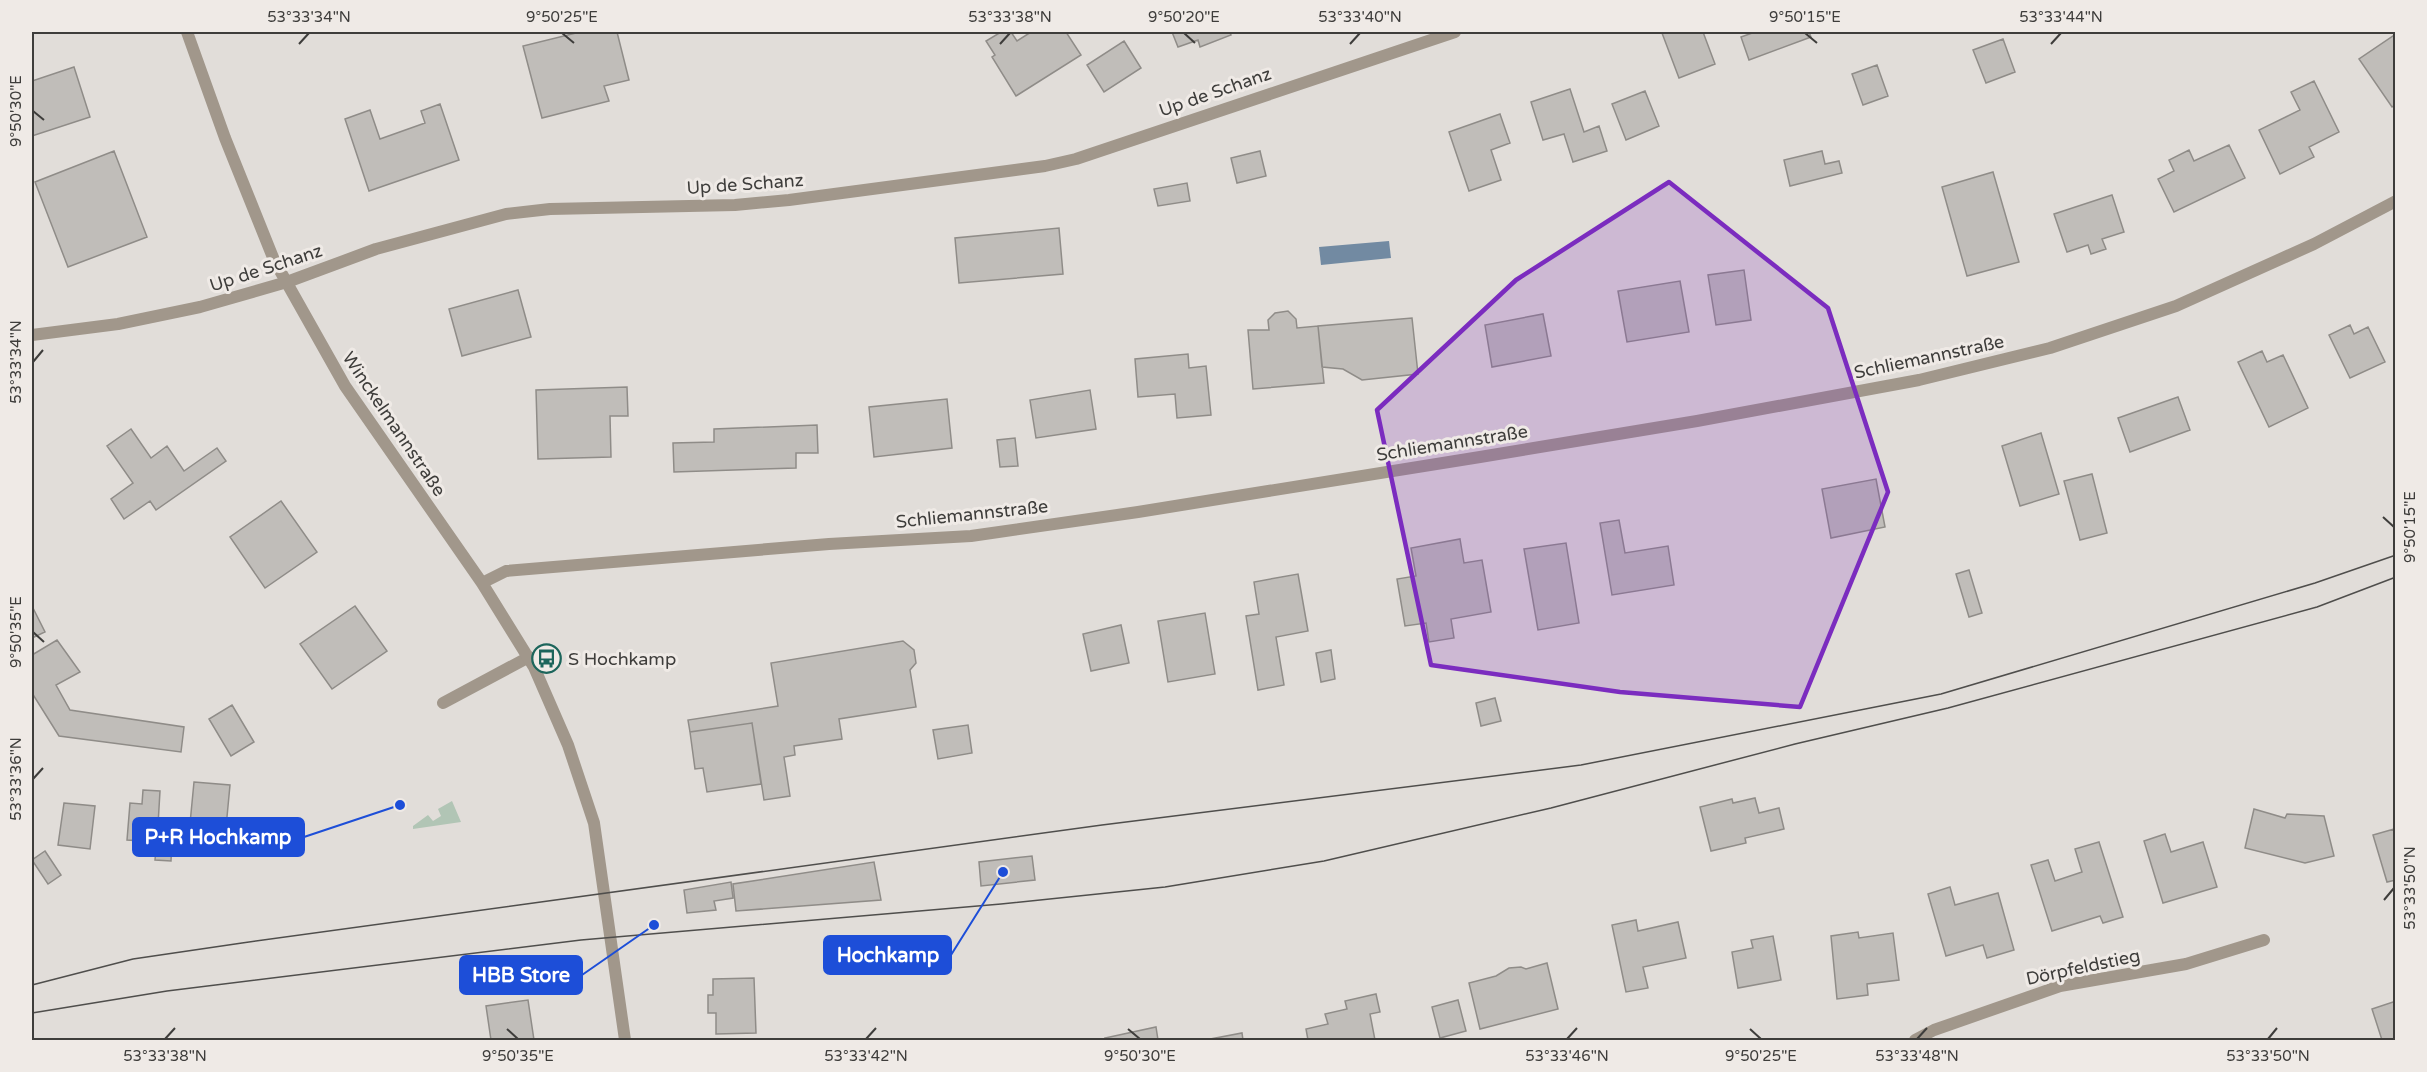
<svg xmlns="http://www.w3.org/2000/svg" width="2427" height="1072" viewBox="0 0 2427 1072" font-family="'Varela Round',sans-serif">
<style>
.green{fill:#b1c5b5}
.water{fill:#728aa2}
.building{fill:#c0bdb9;stroke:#8f8c88;stroke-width:1.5}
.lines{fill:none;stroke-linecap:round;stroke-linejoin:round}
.service{stroke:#a1978b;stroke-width:12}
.minor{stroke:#a1978b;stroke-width:12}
.tram{stroke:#4f4e4c;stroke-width:1.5}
.marked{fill:#7b2cbf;fill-opacity:0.2;stroke:#7b2cbf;stroke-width:4.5;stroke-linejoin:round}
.ticks{fill:none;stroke:#3e3d3b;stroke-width:2}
.labels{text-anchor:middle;stroke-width:6;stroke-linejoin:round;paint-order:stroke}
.street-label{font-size:18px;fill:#3e3d3b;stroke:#efeae6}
.poi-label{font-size:18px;fill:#3e3d3b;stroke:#efeae6;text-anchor:start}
.leader{fill:none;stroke:#1d4ed8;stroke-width:2}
.callout-dot{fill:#1d4ed8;stroke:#efeae6;stroke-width:2}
.callout{fill:#1d4ed8;stroke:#1d4ed8;stroke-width:2}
.callout-label{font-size:20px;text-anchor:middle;font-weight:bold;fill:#fff}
.neatline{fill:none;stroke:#3e3d3b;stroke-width:2}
.ticks-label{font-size:15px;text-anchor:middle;fill:#3e3d3b}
</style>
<rect width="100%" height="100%" fill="#e1ddd9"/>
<!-- green -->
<path class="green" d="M452 801 461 822 413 829V826L428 815 433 821 441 816 438 809Z"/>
<!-- water -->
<path class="water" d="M1389 241 1391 258 1321 265 1319 247Z"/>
<!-- building -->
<path class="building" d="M580 32H617L629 80 604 86 609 101 542 118 523 46Z
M1001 32H1011L1017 41 1031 32H1066L1081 55 1016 96 992 57 995 55 986 41Z
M1172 32H1229L1231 35 1200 47 1198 40 1178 47Z
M1666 32H1703L1715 64 1679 78 1662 33Z
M1755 32H1809L1811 37 1749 60 1741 37Z
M2396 34V104L2392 107 2359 59Z
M2003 39 2015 72 1986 83 1973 50Z
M1124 41 1141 68 1104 92 1087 65Z
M1877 65 1888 96 1863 105 1852 74Z
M74 67 90 117 32 136V81Z
M2314 81 2339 132 2309 147 2314 157 2280 174 2259 130 2300 110 2291 92Z
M1570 89 1584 132 1599 126 1607 151 1573 162 1564 134 1543 140 1531 102Z
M1645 91 1659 126 1626 140 1612 104Z
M440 104 459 160 369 191 345 119 370 110 380 139 425 123 421 111Z
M1500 114 1510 143 1491 150 1501 180 1469 191 1449 132Z
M2229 145 2245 178 2174 212 2158 179 2174 171 2169 160 2189 150 2194 161Z
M114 151 147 237 68 267 35 182Z
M1260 151 1266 176 1237 183 1231 158Z
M1822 151 1825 164 1839 161 1842 173 1790 186 1784 160Z
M1993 172 2019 262 1967 276 1942 187Z
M1187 183 1190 201 1158 206 1154 189Z
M2112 195 2124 232 2102 239 2106 249 2091 254 2088 245 2067 252 2054 214Z
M1059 228 1063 274 959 283 955 238Z
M1744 270 1751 320 1716 325 1708 275Z
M1680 281 1689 332 1627 342 1618 291Z
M518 290 531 337 462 356 449 309Z
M1288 311 1296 319 1297 328 1318 326 1324 383 1253 389 1248 330H1269L1268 320 1275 313Z
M1543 314 1551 356 1492 367 1485 325Z
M1412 318 1418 374 1362 380 1343 369 1322 367 1318 326Z
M2350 325 2354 334 2368 327 2385 362 2350 378 2329 335Z
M2262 351 2267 362 2283 355 2308 408 2269 427 2238 362Z
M1188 354 1189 368 1206 366 1211 415 1177 418 1175 394 1138 397 1135 359Z
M627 387 628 416H610L611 457 538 459 536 390Z
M1090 390 1096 429 1036 438 1030 400Z
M2178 397 2190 430 2130 452 2118 418Z
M947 399 952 448 874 457 869 407Z
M817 425 818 453H796V468L674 472 673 443 714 442V429Z
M131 429 151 458 167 446 184 471 217 448 226 461 156 510 150 501 124 519 111 499 133 483 107 446Z
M2041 433 2059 494 2020 506 2002 446Z
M1015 438 1018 466 1000 467 997 440Z
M2092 474 2107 533 2080 540 2064 481Z
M1876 479 1885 527 1831 538 1822 489Z
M281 501 317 552 265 588 230 537Z
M1619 520 1625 553 1668 546 1674 585 1612 595 1600 523Z
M1460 539 1464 563 1482 560 1491 612 1451 619 1454 638 1429 642 1426 623 1405 626 1397 579 1416 576 1411 548Z
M1566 543 1579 623 1538 630 1524 549Z
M1969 570 1982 613 1969 617 1956 574Z
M1298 574 1308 631 1276 637 1284 685 1258 690 1246 616 1259 614 1254 582Z
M32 606 45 632 32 638Z
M355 606 387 651 332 689 300 644Z
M1205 613 1215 674 1168 682 1158 621Z
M1121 625 1129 663 1091 671 1083 634Z
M57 640 80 672 56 685 70 710 184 727 181 752 59 736 32 693V655Z
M903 641 914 650 916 663 910 670 916 707 839 719 842 739 794 746 795 755 784 757 790 796 764 800 752 723 690 732 688 720 778 706 771 663Z
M1331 650 1335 679 1321 682 1316 653Z
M1495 698 1501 721 1481 726 1476 703Z
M232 705 254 742 231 756 209 719Z
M752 723 761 784 707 792 703 768 695 769 690 732Z
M968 725 972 753 938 759 933 730Z
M194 782 230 785 225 838 189 834Z
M143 790 160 791 157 842 127 840 130 803 142 804Z
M1755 798 1759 813 1779 808 1784 829 1745 838 1746 843 1711 851 1700 807 1732 799 1733 803Z
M64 803 95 806 90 849 58 845Z
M2254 809 2285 818 2287 814 2324 816 2334 856 2305 863 2245 848Z
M2394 829 2396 880 2387 882 2373 835Z
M2165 834 2171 852 2203 842 2217 887 2163 903 2144 841Z
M157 838 172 839 171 861 155 860Z
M2099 842 2123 917 2103 923 2100 916 2052 931 2031 865 2048 860 2055 881 2082 872 2075 849Z
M45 851 61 875 48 884 32 860Z
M1032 856 1035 880 981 886 979 862Z
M874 862 881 900 736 911 733 884Z
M731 882 733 898 714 901 716 910 687 913 684 890Z
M1950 887 1955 905 1998 893 2014 950 1987 958 1983 945 1946 956 1928 894Z
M1636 920 1638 931 1678 922 1686 958 1643 967 1648 988 1626 992 1612 925Z
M1858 932 1859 938 1893 933 1899 980 1867 984 1868 995 1837 999 1831 936Z
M1773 936 1781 980 1738 988 1732 952 1753 948 1751 940Z
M1547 963 1558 1009 1480 1029 1469 983 1496 976 1509 968 1521 967 1526 969Z
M754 978 756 1033 716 1034V1013H708V995H713V979Z
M1376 994 1380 1012 1370 1014 1375 1040H1308L1306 1029 1328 1024 1325 1014 1347 1009 1345 1001Z
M528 1000 534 1040H491L486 1006Z
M1458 1000 1466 1031 1440 1038 1432 1007Z
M2396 1001V1040H2382L2372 1009Z
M1156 1027 1158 1040H1106L1105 1038Z
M1242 1033 1243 1040H1205Z"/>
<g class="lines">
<!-- service -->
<path class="service" d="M443 703 529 657"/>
<!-- minor -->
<path class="minor" d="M187 32 225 138 274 260 345 386 482 583 534 667 568 745 594 823 625 1040
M32 335 118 324 200 307 287 282 376 249 506 214 550 209 735 205 789 200 1045 166 1076 159 1455 32
M482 583 506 571 829 544 971 536 1138 512 1480 457 1697 421 1919 380 2050 348 2176 306 2314 244 2396 201
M1915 1040 1934 1030 2060 986 2186 964 2264 940"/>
<!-- tram -->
<path class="tram" d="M32 985 133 959 242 943 1102 825 1581 765 1941 694 2315 583 2396 555
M32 1013 167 991 581 940 1001 904 1165 887 1324 861 1551 808 1795 744 1948 708 2317 607 2396 577"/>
</g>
<!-- marked area -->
<path class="marked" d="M1669 182 1828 308 1888 492 1800 707 1620 692 1431 665 1377 410 1516 280Z"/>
<!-- ticks -->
<path class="ticks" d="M562 33 574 43M1184 33 1195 43M1805 33 1817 43M299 44 309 33M1000 44 1010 33M1350 44 1360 33M2051 44 2061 33M33 111 44 120M33 362 43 350M2383 517 2394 527M33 632 44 642M33 779 43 768M2384 900 2394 888M507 1029 518 1039M1128 1029 1140 1039M1750 1029 1761 1039M165 1039 175 1028M866 1039 876 1028M1567 1039 1577 1028M1917 1039 1927 1028M2268 1039 2277 1028"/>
<!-- icons -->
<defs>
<symbol id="bus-ring" viewBox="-11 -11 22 22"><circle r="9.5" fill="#efeae6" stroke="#1c655b" stroke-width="1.5"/><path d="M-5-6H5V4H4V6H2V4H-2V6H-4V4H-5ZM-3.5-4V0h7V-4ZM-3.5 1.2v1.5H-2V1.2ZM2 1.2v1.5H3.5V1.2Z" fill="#1c655b"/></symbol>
</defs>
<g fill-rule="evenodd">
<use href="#bus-ring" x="530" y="642" width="33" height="33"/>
</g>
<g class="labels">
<!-- street labels -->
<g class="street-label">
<text transform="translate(1215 92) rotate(-19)" y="6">Up de Schanz</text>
<text transform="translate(745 184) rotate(-4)" y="6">Up de Schanz</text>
<text transform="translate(266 268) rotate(-18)" y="6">Up de Schanz</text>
<text transform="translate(1929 357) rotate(-12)" y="6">Schliemannstraße</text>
<text transform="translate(394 424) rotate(56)" y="6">Winckelmannstraße</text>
<text transform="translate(1452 443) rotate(-9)" y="6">Schliemannstraße</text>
<text transform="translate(972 514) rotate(-6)" y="6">Schliemannstraße</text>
<text transform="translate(2083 967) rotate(-12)" y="6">Dörpfeldstieg</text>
</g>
<!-- poi labels -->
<g class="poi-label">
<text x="568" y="665">S Hochkamp</text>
</g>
</g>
<!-- callouts -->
<path class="leader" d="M400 805L304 837M1003 872L951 955M654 925L582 975"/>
<g class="callout-dot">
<circle cx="400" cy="805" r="6"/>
<circle cx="1003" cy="872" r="6"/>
<circle cx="654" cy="925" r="6"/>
</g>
<g class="callout">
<rect x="133" y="818" width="171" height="38" rx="6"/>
<rect x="824" y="936" width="127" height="38" rx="6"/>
<rect x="460" y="956" width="122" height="38" rx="6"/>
</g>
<g class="callout-label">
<text x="218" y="844">P+R Hochkamp</text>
<text x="888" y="962">Hochkamp</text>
<text x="521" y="982">HBB Store</text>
</g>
<!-- border -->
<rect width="2427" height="1072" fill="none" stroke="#efeae6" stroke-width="66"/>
<rect x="33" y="33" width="2361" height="1006" class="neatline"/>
<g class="ticks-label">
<text x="309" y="22">53°33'34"N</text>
<text x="562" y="22">9°50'25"E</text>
<text x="1010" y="22">53°33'38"N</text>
<text x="1184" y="22">9°50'20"E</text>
<text x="1360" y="22">53°33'40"N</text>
<text x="1805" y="22">9°50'15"E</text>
<text x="2061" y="22">53°33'44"N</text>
<text transform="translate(16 111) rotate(-90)" y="5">9°50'30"E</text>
<text transform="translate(16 362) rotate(-90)" y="5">53°33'34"N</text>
<text transform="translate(2410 527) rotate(-90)" y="5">9°50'15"E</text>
<text transform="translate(16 632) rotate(-90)" y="5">9°50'35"E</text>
<text transform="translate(16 779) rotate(-90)" y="5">53°33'36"N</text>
<text transform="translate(2410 888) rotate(-90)" y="5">53°33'50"N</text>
<text x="165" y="1061">53°33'38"N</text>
<text x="518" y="1061">9°50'35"E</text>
<text x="866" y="1061">53°33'42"N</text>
<text x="1140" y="1061">9°50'30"E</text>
<text x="1567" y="1061">53°33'46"N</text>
<text x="1761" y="1061">9°50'25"E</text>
<text x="1917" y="1061">53°33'48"N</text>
<text x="2268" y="1061">53°33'50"N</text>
</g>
</svg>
